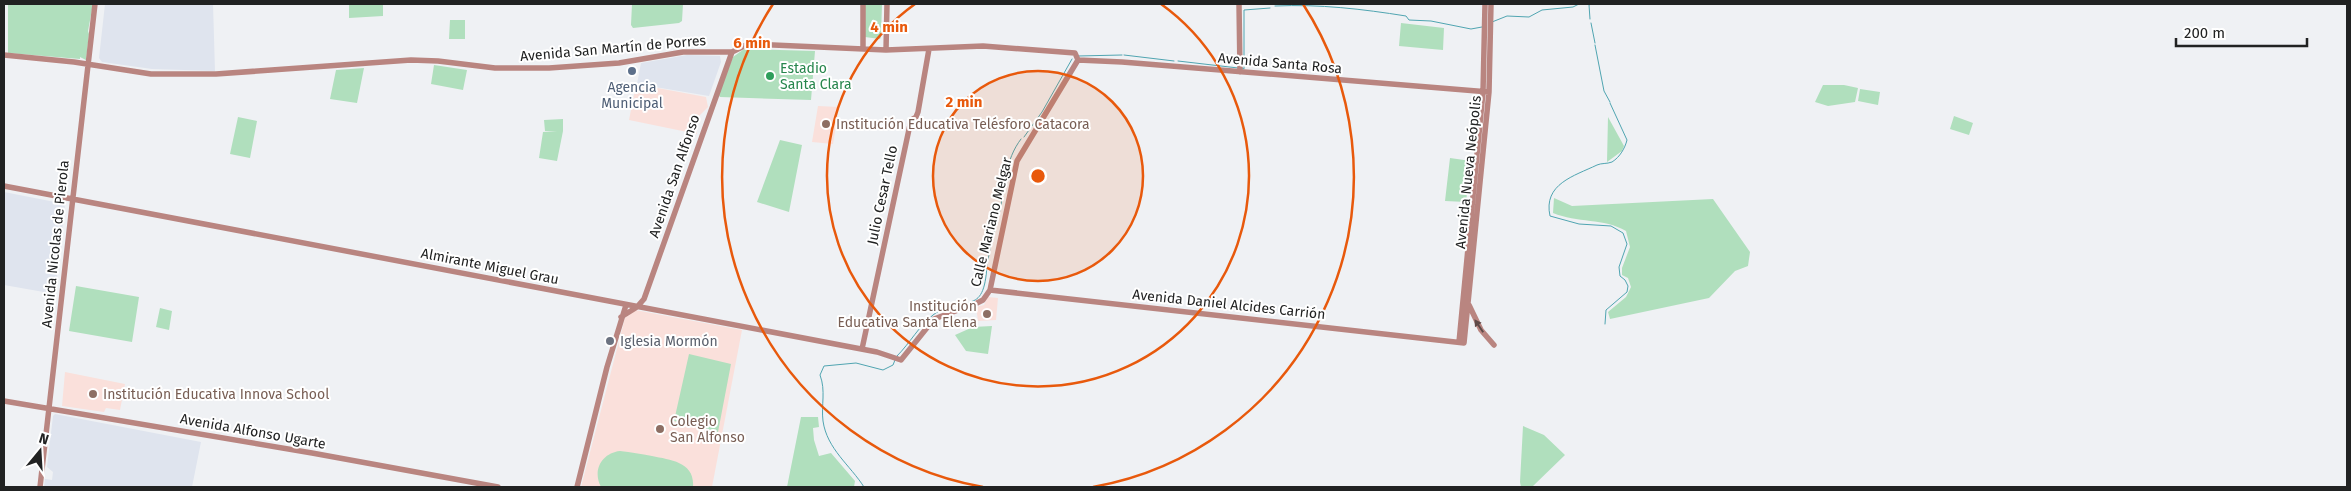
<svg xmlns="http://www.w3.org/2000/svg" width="2351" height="491" viewBox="0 0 2351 491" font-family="'Fira Sans',sans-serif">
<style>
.built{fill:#dfe4ee}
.education{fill:#fae0db}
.green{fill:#b0dfbd}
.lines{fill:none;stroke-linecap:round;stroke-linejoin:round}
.stream{stroke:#50a5b1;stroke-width:1}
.tertiary{stroke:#b98580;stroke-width:5.5}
.oneway{fill:#5e4a48}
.ring{fill:none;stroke:#e8590c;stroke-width:2.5}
.service-dot{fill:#5c6f8a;stroke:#fff;stroke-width:2}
.leisure-dot{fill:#2e9e5b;stroke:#fff;stroke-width:2}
.education-dot{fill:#8d6e63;stroke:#fff;stroke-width:2}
.worship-dot{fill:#6b7280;stroke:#fff;stroke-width:2}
.labels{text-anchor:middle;stroke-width:4;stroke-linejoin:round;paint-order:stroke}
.street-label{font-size:14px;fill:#212222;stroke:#fff}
.leisure-label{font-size:14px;fill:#27864d;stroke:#fff;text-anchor:start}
.service-label{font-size:14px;fill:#4e5e75;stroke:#fff}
.education-label{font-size:14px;fill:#785e54;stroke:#fff;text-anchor:start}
.worship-label{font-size:14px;fill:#5b616d;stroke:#fff;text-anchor:start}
.centre{fill:#e8590c;stroke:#fff;stroke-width:2.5}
.ring-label{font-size:15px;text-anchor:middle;font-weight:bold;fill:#e8590c;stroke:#fff;stroke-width:4;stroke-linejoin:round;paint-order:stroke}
</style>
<rect width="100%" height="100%" fill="#eff1f4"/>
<!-- built -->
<path class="built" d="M105 4H213L215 71 152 69 102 62 99 58Z
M687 55 720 56 721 62 709 96 637 84 641 63Z
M4 192 65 204 55 294 4 285Z
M55 414 201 442 192 487H44L45 479 52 480 53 472 47 467 53 416Z"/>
<!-- education -->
<path class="education" d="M636 84 706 97 708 107 694 121 697 134 629 120Z
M818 106 839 107 833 144 812 142Z
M988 297 998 298 996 320 978 321 976 307 984 305Z
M635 310 742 330 712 487H581L625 318Z
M65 372 125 384 120 410 106 408 104 412 62 406Z"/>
<!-- green -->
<path class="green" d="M8 4H93L88 31 89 34 86 60 80 57V59L8 53Z
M349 4H383V16L349 18Z
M632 4H683L682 21 679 23 633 28 631 25Z
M865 4H882L881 37 880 39 865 37Z
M450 20H465V39H449Z
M1401 23 1444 28 1443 50 1399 46Z
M744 49 815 51 811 100 720 97 718 94 733 57Z
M434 65 467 70 463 90 431 84Z
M364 68 357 103 330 99 336 70Z
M1823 85H1844L1858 88 1855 102 1828 106 1815 102Z
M1860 89 1880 92 1878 105 1858 101Z
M1954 116 1973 123 1969 135 1950 129Z
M238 117 257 121 250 158 230 154Z
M1608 117 1624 146 1622 151 1607 162Z
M563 119V131L557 161 539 158 543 132 557 131H545L544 120Z
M780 140 802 145 789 212 757 202Z
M1450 158 1471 161 1466 202 1445 201Z
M1554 198 1572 206 1713 199 1750 252 1748 266 1735 271 1709 298 1610 319 1608 312 1626 297 1631 287 1628 278 1622 275V268L1630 247 1626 231C1604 218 1577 223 1553 213Z
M76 286 139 297 132 342 69 331Z
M160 308 172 311 169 330 156 327Z
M992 326 988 354 966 351 955 335 973 327Z
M689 354 731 364 718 432 674 421Z
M801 417H818L819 427 813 428 814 440 819 456 831 453 855 481 854 487H787Z
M1523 426 1544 435 1565 455 1532 487H1521L1520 482Z
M620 451C631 452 641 454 652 456 671 460 695 462 693 487H601C592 470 602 453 620 451Z"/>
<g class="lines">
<!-- stream -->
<path class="stream" d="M1275 6C1320 4 1362 9 1406 16L1409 20 1431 21 1471 29 1482 27
M1590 19 1589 5 1591 4
M1492 22 1507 16 1529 17 1542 10 1573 7 1579 4
M1591 23 1595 43
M1595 45 1604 91 1610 102
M1124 55 1174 61
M1078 56 1122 55
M1178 61 1238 68
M1242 68 1244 69V10L1270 8
M1024 137 1042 112 1072 59
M988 260C990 243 996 227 1000 210 1005 185 1005 160 1021 139
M1605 324 1606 310 1627 292 1628 286 1625 280 1620 276 1619 267 1627 244 1623 233 1611 226 1579 224 1550 216C1543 184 1574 176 1597 165 1601 163 1607 164 1612 162 1620 157 1625 148 1627 140L1610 103
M897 356C910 343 919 326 933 315 964 292 984 320 987 265
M864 487C850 465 827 449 823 421 821 405 826 391 820 375L824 366 856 363 883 370 893 365 895 360"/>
<!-- tertiary -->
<path class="tertiary" d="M1239 4 1240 72
M863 47V4
M886 50 887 4
M4 55 74 62 151 74H216L411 60 438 61 495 68H549L619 63 683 52H732L748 44 886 50 983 46 1075 53 1078 60
M1078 60 1122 62 1489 92
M4 186 877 352 901 360 934 319 977 303 983 300 990 290 1017 161 1078 60
M990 290 1464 343 1489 92 1491 4
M1469 305 1481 330 1494 345
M621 317 637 307 644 299 732 52
M1459 342 1483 92 1485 4
M862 349 911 120 916 117 918 112 929 49
M4 401 312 453 498 487
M40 487 95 4
M577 487 607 367 626 305"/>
</g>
<!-- one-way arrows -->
<defs><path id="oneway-solid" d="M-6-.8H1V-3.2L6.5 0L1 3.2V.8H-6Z" transform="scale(1.25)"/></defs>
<use class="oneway" href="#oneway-solid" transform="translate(1479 326) rotate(-124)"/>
<!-- distance rings -->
<circle cx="1038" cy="176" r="105" fill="#e8590c" fill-opacity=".12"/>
<g class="ring">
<circle cx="1038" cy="176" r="105"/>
<path d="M1161 4A211 211 0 1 1 915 4"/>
<path d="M983 487A316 316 0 0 1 773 4M1303 4A316 316 0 0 1 1093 487"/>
</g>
<!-- markers -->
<circle class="service-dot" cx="632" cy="71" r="5"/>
<circle class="leisure-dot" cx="770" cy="76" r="5"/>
<g class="education-dot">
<circle cx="826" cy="124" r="5"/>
<circle cx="987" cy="314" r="5"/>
<circle cx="93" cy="394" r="5"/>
<circle cx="660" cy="429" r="5"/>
</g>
<circle class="worship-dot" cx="610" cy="341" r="5"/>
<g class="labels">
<!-- street labels -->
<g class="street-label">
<text transform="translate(613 48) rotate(-5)" y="5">Avenida San Martín de Porres</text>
<text transform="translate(1280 63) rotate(5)" y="5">Avenida Santa Rosa</text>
<text transform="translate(1468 172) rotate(-84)" y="5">Avenida Nueva Neópolis</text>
<text transform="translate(674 176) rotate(-71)" y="5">Avenida San Alfonso</text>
<text transform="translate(882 195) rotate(-78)" y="5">Julio Cesar Tello</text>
<text transform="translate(991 222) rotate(-76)" y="5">Calle Mariano Melgar</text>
<text transform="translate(55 244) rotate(-84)" y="5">Avenida Nicolas de Pierola</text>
<text transform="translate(490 266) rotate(11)" y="5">Almirante Miguel Grau</text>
<text transform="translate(1229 304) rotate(6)" y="5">Avenida Daniel Alcides Carrión</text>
<text transform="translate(253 431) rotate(10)" y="5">Avenida Alfonso Ugarte</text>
</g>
<!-- leisure labels -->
<g class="leisure-label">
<text x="780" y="73">Estadio<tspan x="780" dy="16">Santa Clara</tspan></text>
</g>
<!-- service labels -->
<g class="service-label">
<text x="632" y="92">Agencia<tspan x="632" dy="16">Municipal</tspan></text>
</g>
<!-- education labels -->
<g class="education-label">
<text x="836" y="129">Institución Educativa Telésforo Catacora</text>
<text x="977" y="311" text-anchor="end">Institución<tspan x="977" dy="16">Educativa Santa Elena</tspan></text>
<text x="103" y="399">Institución Educativa Innova School</text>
<text x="670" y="426">Colegio<tspan x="670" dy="16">San Alfonso</tspan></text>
</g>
<!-- worship labels -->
<g class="worship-label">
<text x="620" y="346">Iglesia Mormón</text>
</g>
</g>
<circle cx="1038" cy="176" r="8" class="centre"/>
<g class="ring-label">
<text x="889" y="32">4 min</text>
<text x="752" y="48">6 min</text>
<text x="964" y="107">2 min</text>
</g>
<!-- border -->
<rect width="2351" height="491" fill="none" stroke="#212222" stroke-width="10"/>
<!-- north arrow -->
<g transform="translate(40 451) rotate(18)" stroke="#ffffff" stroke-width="4" paint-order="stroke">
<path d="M0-4L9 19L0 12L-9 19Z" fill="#212222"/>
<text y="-8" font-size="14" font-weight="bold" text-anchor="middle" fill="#212222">N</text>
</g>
<!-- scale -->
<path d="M2176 38v8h131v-8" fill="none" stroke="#212222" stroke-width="2.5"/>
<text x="2184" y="38" font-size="15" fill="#212222" stroke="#ffffff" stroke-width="4" paint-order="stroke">200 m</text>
</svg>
